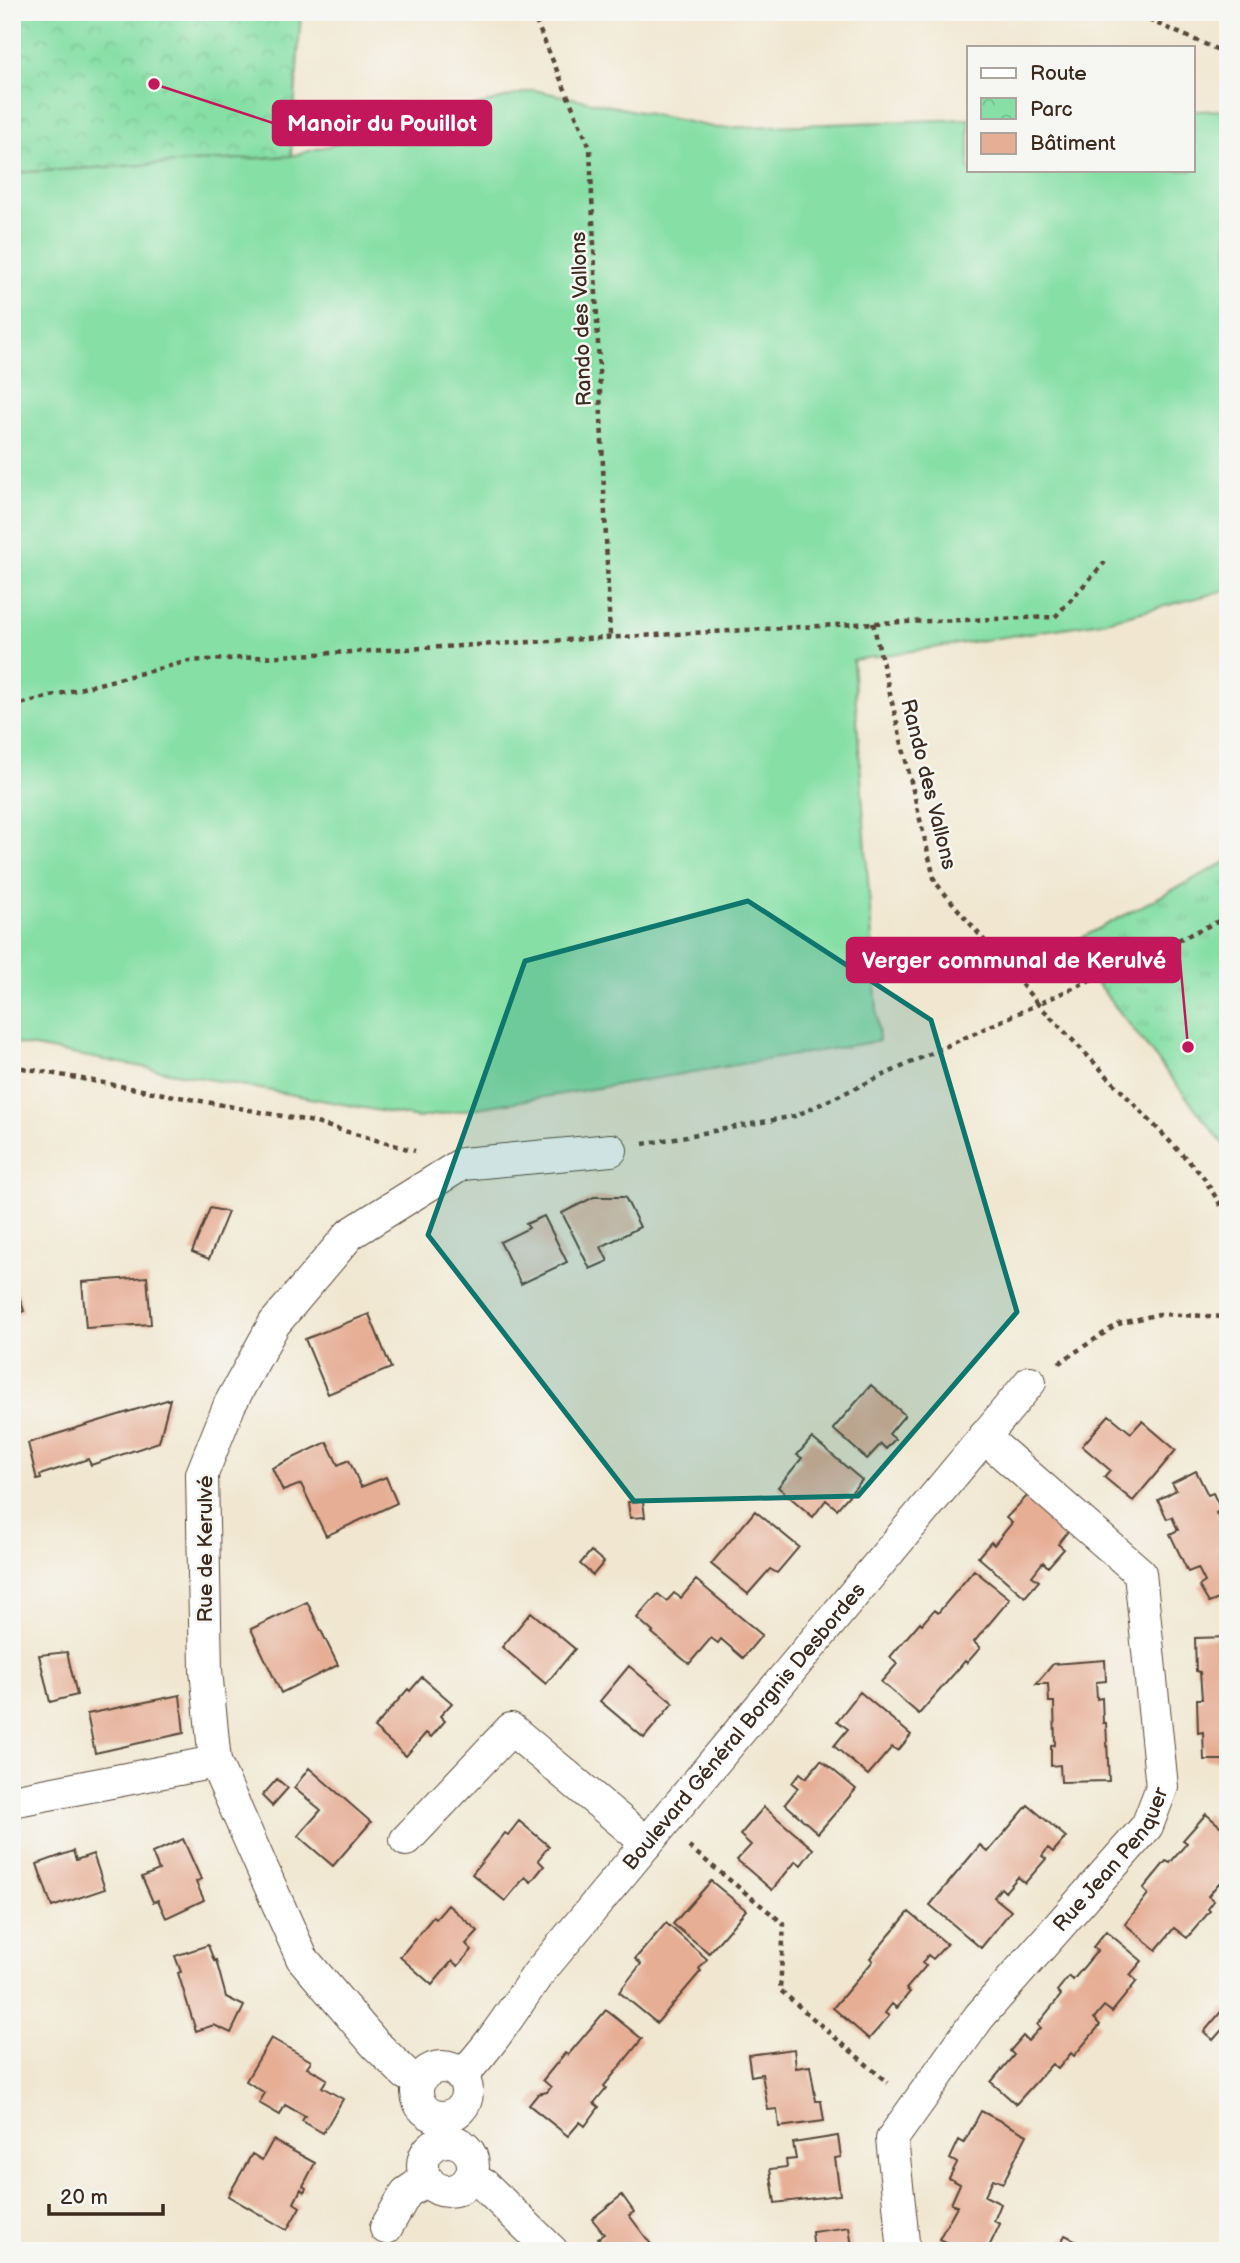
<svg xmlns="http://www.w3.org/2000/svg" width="1240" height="2263" viewBox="0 0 1240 2263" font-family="'Balsamiq Sans',sans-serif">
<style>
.grass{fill:url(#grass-tufts);stroke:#608462;stroke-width:2}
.park{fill:url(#park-crowns);stroke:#608462;stroke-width:2}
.garden{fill:#86dfa5;stroke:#608462;stroke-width:2}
.building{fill:#e6ae95}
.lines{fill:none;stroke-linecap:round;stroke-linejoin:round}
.street-casing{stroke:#564639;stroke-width:34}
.path{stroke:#564639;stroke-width:4.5;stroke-dasharray:5 5;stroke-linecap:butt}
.street{stroke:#fff;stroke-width:32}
.marked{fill:#0f766e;fill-opacity:0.2;stroke:#0f766e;stroke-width:5;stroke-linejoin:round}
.labels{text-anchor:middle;stroke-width:5;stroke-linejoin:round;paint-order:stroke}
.street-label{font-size:21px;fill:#3b2a1e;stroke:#f6f6f2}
.leader{fill:none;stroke:#c2185b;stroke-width:2.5}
.callout-dot{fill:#c2185b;stroke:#f6f6f2;stroke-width:2.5}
.callout{fill:#c2185b;stroke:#c2185b;stroke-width:2.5}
.callout-label{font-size:23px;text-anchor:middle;font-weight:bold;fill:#fff}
</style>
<defs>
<pattern id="grass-tufts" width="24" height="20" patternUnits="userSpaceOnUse" patternTransform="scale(1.75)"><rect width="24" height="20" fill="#86dfa5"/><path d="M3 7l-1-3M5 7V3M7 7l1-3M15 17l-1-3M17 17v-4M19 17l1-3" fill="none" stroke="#75c08e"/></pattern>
<pattern id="park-crowns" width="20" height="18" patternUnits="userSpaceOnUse" patternTransform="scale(1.75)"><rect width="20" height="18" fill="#86dfa5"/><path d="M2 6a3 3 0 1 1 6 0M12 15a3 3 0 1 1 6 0" fill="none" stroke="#75c08e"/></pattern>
</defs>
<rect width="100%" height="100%" fill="#f6f6f2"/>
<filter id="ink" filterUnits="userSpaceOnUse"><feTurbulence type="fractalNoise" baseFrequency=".0143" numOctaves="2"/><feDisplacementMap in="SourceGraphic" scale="14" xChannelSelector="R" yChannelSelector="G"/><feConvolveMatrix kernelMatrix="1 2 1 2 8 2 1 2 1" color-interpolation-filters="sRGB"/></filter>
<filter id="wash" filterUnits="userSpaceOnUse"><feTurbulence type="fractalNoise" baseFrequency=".00686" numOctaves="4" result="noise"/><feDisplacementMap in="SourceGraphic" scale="28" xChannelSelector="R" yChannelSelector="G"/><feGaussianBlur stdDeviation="1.57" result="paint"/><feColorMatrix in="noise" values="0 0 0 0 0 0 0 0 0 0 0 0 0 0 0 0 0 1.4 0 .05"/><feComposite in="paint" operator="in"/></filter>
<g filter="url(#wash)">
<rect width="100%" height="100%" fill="#f1e7d0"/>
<!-- grass -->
<path class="grass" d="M1228 861V1150L1067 945Z"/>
<!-- park -->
<path class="park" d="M12 12H301L291 156 12 173Z"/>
<!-- garden -->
<path class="garden" d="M534 90 717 128 969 119V170H1193V111L1228 110V590L1102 622 853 660 879 1041 418 1118 12 1043V173L291 156Z"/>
<g id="blocks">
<!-- building -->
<path class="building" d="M594 1197H625L640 1227 601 1247 608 1261 590 1269 562 1213Z
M210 1208 228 1212 209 1259 192 1252Z
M544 1216 567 1262 521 1284 500 1242 529 1228 526 1224Z
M12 1275 24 1311 12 1316Z
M147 1277 151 1324 86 1328 82 1282Z
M369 1314 391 1368 328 1394 305 1339Z
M871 1385 905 1415 889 1434 895 1439 886 1449 881 1444 867 1459 833 1429Z
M170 1399 159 1442 91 1465 88 1459 40 1475 41 1479 37 1480 28 1443Z
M1109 1415 1131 1433 1142 1421 1176 1450 1133 1501 1104 1477 1110 1470 1082 1446Z
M812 1438 862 1480 837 1509 826 1500 813 1517 778 1487 802 1458 797 1455Z
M327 1442 338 1465 349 1460 361 1487 386 1477 397 1503 326 1536 301 1484 283 1491 272 1468Z
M1196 1471 1208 1495 1213 1493 1221 1510 1216 1513 1228 1537V1595L1209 1603 1199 1586 1205 1582 1198 1568 1188 1572 1170 1534 1178 1530 1172 1517 1167 1519 1158 1500 1176 1490 1172 1483Z
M1028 1495 1069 1530 1058 1544 1064 1549 1048 1567 1043 1562 1032 1576 1039 1581 1025 1597 978 1557 991 1542 994 1545 1012 1523 1006 1518Z
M643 1501 645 1517 630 1518 628 1502Z
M755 1511 799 1547 777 1573 770 1569 748 1594 711 1564Z
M591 1551 604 1562 593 1575 580 1564Z
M974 1570 1010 1599 974 1642 980 1648 967 1663 965 1661 919 1714 881 1682 897 1664 890 1657 920 1622 922 1624 934 1610 938 1613Z
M696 1580 762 1635 743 1658 721 1639 718 1643 711 1638 689 1664 652 1633 653 1632 637 1618 658 1594 667 1601 674 1593 681 1598Z
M307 1602 338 1665 281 1693 251 1629Z
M531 1612 575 1649 546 1684 502 1647Z
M1228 1637V1760H1204L1203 1732 1198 1733 1197 1699H1202L1200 1672 1196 1671 1195 1638Z
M67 1652 77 1695 50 1702 39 1655Z
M1105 1660 1106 1681 1096 1682 1097 1699 1102 1698 1103 1723H1106L1109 1781 1061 1782 1060 1765 1051 1766V1746L1055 1745 1054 1702H1049L1048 1684H1036L1053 1664Z
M629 1666 673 1703 644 1738 600 1701Z
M422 1677 452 1703 440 1716 445 1721 431 1737 426 1733 406 1756 374 1728 408 1689 410 1691Z
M860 1692 911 1735 898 1751 892 1747 868 1775 834 1746 848 1729 837 1721Z
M180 1695 184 1733 95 1753 87 1714Z
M821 1760 856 1789 818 1833 785 1804 798 1788 792 1783 800 1773 806 1778Z
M309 1768 371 1822 333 1866 298 1836 321 1810 294 1788Z
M277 1779 288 1788 272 1806 262 1796Z
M1028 1805 1066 1837 1053 1852 1048 1848 1042 1856 1046 1859 1025 1883 1018 1877 1005 1892 1001 1888 994 1897 1011 1911 981 1948 930 1905 980 1845 988 1852Z
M764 1807 813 1849 801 1865 796 1861 772 1890 737 1860 751 1845 740 1835Z
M1206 1814 1228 1833V1884L1224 1888 1219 1883 1208 1896 1214 1901 1208 1909 1210 1911 1187 1938 1174 1928 1156 1950 1125 1924 1148 1894 1143 1889 1166 1861 1170 1863 1187 1843 1183 1840Z
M519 1821 549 1846 538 1860 544 1866 531 1882 525 1877 505 1901 472 1874 505 1833 508 1835Z
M183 1839 201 1879 196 1882 204 1900 166 1918 158 1900 153 1902 142 1877 159 1870 152 1853Z
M73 1851 76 1860 93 1854 105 1889 52 1907 37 1864Z
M711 1881 746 1910 709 1953 673 1924Z
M448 1905 478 1931 466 1944 472 1950 458 1966 452 1961 432 1985 400 1957 433 1917 436 1919Z
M909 1912 947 1944 933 1959 928 1955 922 1963 926 1966 906 1989 910 1992 897 2008 892 2004 885 2013 889 2016 869 2039 833 2008 873 1961 870 1958Z
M666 1923 707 1959 699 1969 701 1971 657 2023 619 1992 641 1964 635 1959Z
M1106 1931 1142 1961 1130 1975 1137 1981 1112 2012 1104 2006 1094 2018 1100 2025 1074 2056 1071 2053 1058 2069 1052 2064 1016 2104 991 2082 1014 2055 1010 2051 1023 2036 1028 2041 1040 2028 1037 2025 1061 1995 1057 1991 1069 1976 1073 1980 1098 1950 1093 1947Z
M208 1945 214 1961 216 1960 226 1997 244 2006 231 2033 214 2025 196 2031 178 1973 181 1972 175 1956Z
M1224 2008 1228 2011V2023L1213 2040 1204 2032Z
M606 2010 642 2039 604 2086 606 2088 594 2103 599 2107 585 2126 580 2122 568 2136 529 2105 538 2094 547 2092 551 2087 543 2080 565 2053 568 2055Z
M271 2038 311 2061 307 2067 327 2079 322 2087 343 2099 323 2133 302 2121 305 2116 285 2105 280 2115 259 2103 265 2093 246 2081Z
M794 2049 796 2068 810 2066 816 2101H821L824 2121 779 2127 777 2109 768 2110 762 2074 751 2076 748 2055Z
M981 2111 1027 2135 1003 2183 993 2179 985 2196 1001 2204 994 2221 1000 2224 987 2251H963L939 2239 957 2206 951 2204 960 2184 949 2178 957 2163 950 2159 959 2140 964 2143Z
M838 2136 841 2157 835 2158 840 2195 775 2203 770 2169 787 2167 786 2160 796 2159 793 2143Z
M273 2140 315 2163 303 2186 306 2188 304 2192 301 2189 294 2203 300 2207 287 2230 228 2196 252 2154 262 2160Z
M622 2195 634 2212 629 2215 656 2251H617L615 2249 608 2251 598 2238 604 2234 592 2219Z
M849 2227 852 2247 860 2246 861 2251H814L812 2232Z
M1065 2235 1077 2241 1072 2251H1057Z"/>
</g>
</g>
<g filter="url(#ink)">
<use href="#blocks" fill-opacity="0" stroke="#564639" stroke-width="2"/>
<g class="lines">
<defs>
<g id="street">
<path d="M12 1801 215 1762"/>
<path d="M406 1840 511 1729 647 1843"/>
<circle cx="442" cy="2092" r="25"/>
<path id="s1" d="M461 2076C491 2046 514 2008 538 1974L1030 1382"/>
<path d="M419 2081 406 2074 375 2044 302 1958 215 1762 206 1670 202 1474 230 1404 274 1324 350 1234 462 1164 611 1150"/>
<circle cx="448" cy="2166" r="25"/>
<path d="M470 2178 484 2185 552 2251"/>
<path d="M386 2228 406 2193 427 2179"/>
<path id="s2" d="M904 2251 892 2139 979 2017 1147 1826 1162 1787 1140 1573 984 1437"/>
</g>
</defs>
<!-- street casing -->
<use href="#street" class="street-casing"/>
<!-- path -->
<path class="path" d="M532 12 590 148 610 637
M1130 12 1228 54
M873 623 935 882 1038 1004 1228 917
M12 706 189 661 873 623 1055 617 1105 562
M12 1066 309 1121 415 1151
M643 1144 795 1116 1038 1004 1202 1175 1228 1217
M1059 1363 1118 1324 1159 1314 1228 1317
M689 1847 784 1924 780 1990 888 2083"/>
<!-- street -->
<use href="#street" class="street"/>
</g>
</g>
<!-- marked area -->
<path class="marked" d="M748 901 931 1020 1017 1312 858 1496 634 1501 428 1235 525 961Z"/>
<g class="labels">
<!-- street labels -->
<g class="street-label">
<text transform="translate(581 319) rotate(-92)" y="7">Rando des Vallons</text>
<text transform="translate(929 784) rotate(76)" y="7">Rando des Vallons</text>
<text transform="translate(205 1549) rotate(-90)" y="7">Rue de Kerulvé</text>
<text dy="7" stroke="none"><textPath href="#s1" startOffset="450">Boulevard Général Borgnis Desbordes</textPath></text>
<text dy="7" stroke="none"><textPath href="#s2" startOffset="469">Rue Jean Penquer</textPath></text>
</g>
</g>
<!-- callouts -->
<path class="leader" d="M154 84L273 123M1188 1047L1180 960"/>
<g class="callout-dot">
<circle cx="154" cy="84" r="7"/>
<circle cx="1188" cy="1047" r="7"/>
</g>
<g class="callout">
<rect x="273" y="101" width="218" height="44" rx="7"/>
<rect x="847" y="938" width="333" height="44" rx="7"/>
</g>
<g class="callout-label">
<text x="382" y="131">Manoir du Pouillot</text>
<text x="1014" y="968">Verger communal de Kerulvé</text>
</g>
<!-- margin -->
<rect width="1240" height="2263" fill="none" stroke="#f6f6f2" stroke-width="42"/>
<!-- legend -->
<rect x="967" y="46" width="228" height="126" fill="#f6f6f2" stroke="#aba49d" stroke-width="2"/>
<rect x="981" y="68" width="35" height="10" fill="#ffffff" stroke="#aba49d" stroke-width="2"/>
<text x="1030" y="80" font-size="21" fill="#3b2a1e">Route</text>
<rect x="981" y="98" width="35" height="21" fill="url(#park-crowns)" stroke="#aba49d" stroke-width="2"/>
<text x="1030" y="116" font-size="21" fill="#3b2a1e">Parc</text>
<rect x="981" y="133" width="35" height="21" fill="#e6ae95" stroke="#aba49d" stroke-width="2"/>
<text x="1030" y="150" font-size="21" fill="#3b2a1e">Bâtiment</text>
<!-- scale -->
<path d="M49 2204v10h114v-10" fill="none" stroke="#3b2a1e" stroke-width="3.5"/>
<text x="60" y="2204" font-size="21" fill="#3b2a1e" stroke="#f6f6f2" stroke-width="5" paint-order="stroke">20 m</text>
</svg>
